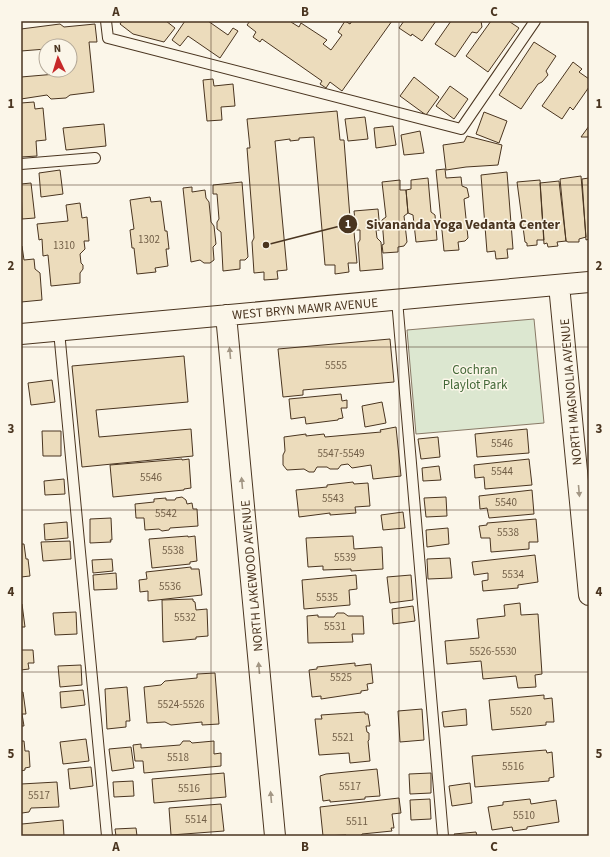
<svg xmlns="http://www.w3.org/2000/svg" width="610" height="857" viewBox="0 0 610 857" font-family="'Source Sans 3',sans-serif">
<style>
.green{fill:#dce7d0;stroke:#887966}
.building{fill:#ecdcbc;stroke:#4a3520}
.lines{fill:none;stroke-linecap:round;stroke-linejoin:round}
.service-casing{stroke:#4a3520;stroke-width:12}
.minor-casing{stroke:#4a3520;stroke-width:22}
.service{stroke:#fbf6e9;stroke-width:10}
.minor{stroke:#fbf6e9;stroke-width:20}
.oneway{fill:#a29684}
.grid{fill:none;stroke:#4a3520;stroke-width:1;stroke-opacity:0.55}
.labels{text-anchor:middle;stroke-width:3;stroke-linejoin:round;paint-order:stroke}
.number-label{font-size:11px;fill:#725f47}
.street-label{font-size:13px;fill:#4a3520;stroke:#fbf6e9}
.park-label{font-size:13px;fill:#436837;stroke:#fbf6e9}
.leader{fill:none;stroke:#4a3520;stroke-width:1.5}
.callout-dot{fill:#4a3520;stroke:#fbf6e9;stroke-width:1.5}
.mark-label{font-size:12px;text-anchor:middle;font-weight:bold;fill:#fff}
.callout-label{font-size:14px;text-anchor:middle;font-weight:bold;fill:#4a3520;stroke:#fbf6e9;stroke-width:3;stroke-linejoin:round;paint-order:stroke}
.neatline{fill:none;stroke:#4a3520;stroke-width:1.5}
.grid-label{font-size:13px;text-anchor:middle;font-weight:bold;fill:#4a3520}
</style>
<rect width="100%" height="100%" fill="#fbf6e9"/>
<!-- green -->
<path class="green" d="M534 319 544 423 416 434 407 330Z"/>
<!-- building -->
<path class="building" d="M122 21H166L175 28 164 42 133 34 120 24Z
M185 21H208L228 35 233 28 238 31 220 58 188 36 180 46 172 40Z
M250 21H292L291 22 299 27 301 23 327 40 323 44 331 50 342 35 338 32 345 21 350 24 352 21H392L342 91 330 82 326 88 320 84 322 81 262 39 260 42 253 37 256 32 247 25Z
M404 21H436L422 41 412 34 411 36 399 28Z
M451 21H481L482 27 477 33 472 32 455 57 435 44Z
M491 21H511L510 22 519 28 488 72 466 56Z
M60 24 64 27 95 24 97 42H89L94 92 70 95 66 98 51 99 47 95 21 99V77L56 74V70H70V46H46V49L21 51V29Z
M534 42 556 56 546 71 548 75 542 82 538 84 521 109 499 95Z
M573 62 582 69 579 72 589 79V87L573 110 570 107 562 119 542 106Z
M414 77 439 97 426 115 400 96Z
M213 79 214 86 233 84 235 106 221 107 222 120 207 121 203 80Z
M450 86 468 99 454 119 436 106Z
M34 102 35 109 43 108 46 140 36 141 37 156 21 157V103Z
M337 111 340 140H344L351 231 354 232 357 263H348L349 272 335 274V265H325L314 137 299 138V140L290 141V139L275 141 287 270 277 271 278 279 264 280V272L254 273 252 242 254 238 247 148H250L247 119Z
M484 112 507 121 499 143 476 134Z
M365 117 368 139 348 141 345 119Z
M104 124 106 146 66 150 63 128Z
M393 126 396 145 376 148 374 128Z
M589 126V137H581Z
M420 131 424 153 404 155 401 135Z
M467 136 502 145 498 165 466 167 446 170 443 145 464 142Z
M445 169 446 178 461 177 462 186 467 188 469 197 464 199 468 238 465 241 458 242 459 250 444 251 436 170Z
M60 170 63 194 41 197 39 173Z
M507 172 513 249H507L508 258 496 259 495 251 487 252 481 175Z
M581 176 586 237 579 239V242H568L566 241 560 179Z
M428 178 431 212 435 215 437 240 416 242 413 215 408 213 406 190 411 189V180Z
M589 178V239L586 240 582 179Z
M400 180V190H406L408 213 404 216 407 242 404 246 398 247V252L383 253 382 245 384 244 382 220 386 217 382 182Z
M540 180 544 240H537V245L527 246V243L525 242 517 182Z
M559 181 566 241 557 242 558 246 548 247 547 243 544 244 540 183Z
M242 182 248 257 245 260H240V269L223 271 221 232 217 229V222L219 219 217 194H213V185Z
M31 183 35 218 22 219 21 184Z
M192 187V192L205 190 206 198 209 202 211 222 214 226 216 244 213 247 214 260 210 263H204L200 260 191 262 183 188Z
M150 197 151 202 161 201 165 231H167L169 249H166L168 266 155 268 156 272 137 274 134 248H132L130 230 134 229 130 200Z
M80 203 82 218 87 217 89 241H84L85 249 80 254 81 263 83 265V269L80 273V283L51 286 48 255 43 256 42 239 39 240 37 224 68 221 66 205Z
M378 209 380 230H376L377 238 381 242 383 269 360 271 358 243 360 240V230H356L354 211Z
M22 246 24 260 34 259 35 269 40 273 42 300 21 302V247Z
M390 339 394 382 303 390V395L283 397 278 349Z
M184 356 188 402 96 410 99 437 191 429 193 456 82 467 72 366Z
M52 380 55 402 31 405 28 383Z
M341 394 342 401 347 400V408H341L343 418 338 419V420L306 424 305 417 291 419 289 399Z
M382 402 386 423 365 427 362 406Z
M396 427 401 476 373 479 371 465 352 468 348 464 341 465 338 469H330L327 467H317L314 472H309L304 469 287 470 283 465V455L285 451 284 437 306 434V436L324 434 325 437 381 432 380 430Z
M527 429 529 453 477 457 475 434Z
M42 431H61V456H43Z
M438 437 440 457 421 459 418 439Z
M182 459V460L189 459 191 488 184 489V490L113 497 110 465Z
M529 459 532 485 485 489 484 477 475 478 474 465Z
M439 466 441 480 423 481 422 468Z
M64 479 65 494 45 495 44 481Z
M353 482 354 484 368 483 370 506 355 507 356 513 330 515V513L299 517 296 490 327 487V485Z
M532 490 534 514 489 518 487 508 480 509 479 496Z
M182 497 186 500 187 504 192 503 193 509H197L198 526 170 528 169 530 162 531 159 529 145 530 144 518H136L135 504 154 502V499L166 498V500H175L176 498Z
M446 497 447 516 426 517 424 498Z
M403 512 405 528 383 530 381 515Z
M111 518 112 540H110L111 542 90 543V519Z
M536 519 538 542H529V549L491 552 490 538H481L479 526 487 525V523Z
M67 522 68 538 45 540 44 524Z
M448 528 449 544 427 547 426 530Z
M188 536V537L195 536 197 561 190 562V564L152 568 149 539Z
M353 536 354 549 382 547 383 569 351 571V569L323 570V566L308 567 306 538Z
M70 541 71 559 43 561 41 542Z
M21 544H24L26 559H28L30 576 21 577Z
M535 555 538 582 518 585V588L483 591 482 581 488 580V573L474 575 472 562Z
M450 558 452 578 428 579 427 559Z
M112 559 113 571 93 573 92 560Z
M191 567V569H199L202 595 148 601V591L140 592 139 580 147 579 146 572Z
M116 573 117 589 94 590 93 575Z
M356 575 357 589 349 590 350 605 304 609 302 580Z
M411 575 413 600 390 603 387 577Z
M193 599V601L195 602 196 610 207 609 208 636 196 637V639L163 642 162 600Z
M520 603 521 615 538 614 542 674 535 675 536 687 518 688 516 676 483 679 481 661 447 664 445 641 479 638 477 619 505 616 504 605Z
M21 604H22L25 627H21Z
M413 606 415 621 393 624 392 609Z
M76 612 77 634 55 635 53 613Z
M337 613H344L348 616H363L364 634H352L353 642 308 643 307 616 318 615V617H334Z
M21 650H33L34 663H28L29 669 21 670Z
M355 663V666L371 664 373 683 367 684 368 690 361 691V693L321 699V696L312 697 309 670 317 669V667Z
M81 665 82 685 60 687 58 666Z
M215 673 219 724 202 725V722L171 725 165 722 147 723 144 687 161 685 165 681 197 678V674Z
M127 687 130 721H126V727L107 729 105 689Z
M83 690 85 705 61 708 60 692Z
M21 692H23L26 714H22L24 726H21Z
M544 695V699L552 698 554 722H546V725L492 730 489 700Z
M422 709 424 740 400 742 398 711Z
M466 709 467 725 444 727 442 712Z
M365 712V714H368L370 726H366L367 732 369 733V740L368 741 370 761 350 763 349 753 319 755 315 719H322L321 715Z
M86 739 89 761 63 764 60 742Z
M21 741H24L25 751H29L30 767 25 768V770L21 771Z
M183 741H190L192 743 214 741V754L221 753V766L144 773 143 761H135L133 745 141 744V748L180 745Z
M131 747 134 768 112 771 109 749Z
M546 750 547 753 552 752 554 777 549 778V781L475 787 472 756Z
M91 767 93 786 70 789 68 769Z
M377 769 380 796 365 797V799L330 802V800L323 801 320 776 326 774Z
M224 773 226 797 154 803 152 779Z
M431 773V793L410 794 409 774Z
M133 781 134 796 114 797 113 782Z
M57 782 59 807 31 808 29 812 22 813 21 812V784Z
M470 783 472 803 452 806 449 786Z
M399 798 401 813 392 814 394 828H391L392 831 362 834 361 836H347L346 835 323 836 320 807Z
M430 799 431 819 411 820 410 800Z
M530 799 531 804 556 800 559 822 527 827V829L513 831 512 827 492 830 488 807 503 805V802Z
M221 804 224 831 171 835 169 808Z
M63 820 64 836H21V822L22 824Z
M136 828 137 836H116L115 829Z
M476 832 477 836H455L454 834Z"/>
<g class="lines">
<defs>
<path id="service" d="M106 21 108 38 461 129 535 21
M21 164 95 158
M397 300 443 836
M59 331 107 836"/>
<path id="minor" d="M559 285 589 595
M226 315 275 836
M21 334 589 282"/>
</defs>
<!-- service casing -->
<use href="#service" class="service-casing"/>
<!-- minor casing -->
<use href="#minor" class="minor-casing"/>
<!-- service -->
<use href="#service" class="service"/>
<!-- minor -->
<use href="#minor" class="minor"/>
</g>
<!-- one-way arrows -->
<defs><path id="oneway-solid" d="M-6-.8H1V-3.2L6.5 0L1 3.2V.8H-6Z"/></defs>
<g class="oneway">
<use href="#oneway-solid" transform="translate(230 353) rotate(-95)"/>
<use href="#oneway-solid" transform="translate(242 483) rotate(-95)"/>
<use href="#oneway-solid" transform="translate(579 491) rotate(85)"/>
<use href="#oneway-solid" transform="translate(259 668) rotate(-95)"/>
<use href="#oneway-solid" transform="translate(271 797) rotate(-95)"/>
</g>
<!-- grid -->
<path class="grid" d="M211 21V836M399 21V836M21 185H589M21 347H589M21 510H589M21 672H589"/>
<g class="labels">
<!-- number labels -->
<g class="number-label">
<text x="149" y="243">1302</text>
<text x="64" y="249">1310</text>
<text x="336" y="369">5555</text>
<text x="502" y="447">5546</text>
<text x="341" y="457">5547-5549</text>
<text x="502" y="475">5544</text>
<text x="151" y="481">5546</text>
<text x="333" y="502">5543</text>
<text x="506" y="506">5540</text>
<text x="166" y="517">5542</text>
<text x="508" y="536">5538</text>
<text x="173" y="554">5538</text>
<text x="345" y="561">5539</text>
<text x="513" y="578">5534</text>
<text x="170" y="590">5536</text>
<text x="327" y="601">5535</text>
<text x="185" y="621">5532</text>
<text x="335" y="630">5531</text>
<text x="493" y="655">5526-5530</text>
<text x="341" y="681">5525</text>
<text x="181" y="708">5524-5526</text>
<text x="521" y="715">5520</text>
<text x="343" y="741">5521</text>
<text x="178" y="761">5518</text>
<text x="513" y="770">5516</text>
<text x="350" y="790">5517</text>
<text x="189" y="792">5516</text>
<text x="39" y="799">5517</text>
<text x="524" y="819">5510</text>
<text x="196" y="823">5514</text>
<text x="357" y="825">5511</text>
</g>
<!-- street labels -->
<g class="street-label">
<text transform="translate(305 308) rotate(-5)" y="5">WEST BRYN MAWR AVENUE</text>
<text transform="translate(570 392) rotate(-95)" y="5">NORTH MAGNOLIA AVENUE</text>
<text transform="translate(251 576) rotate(-95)" y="5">NORTH LAKEWOOD AVENUE</text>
</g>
<!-- park labels -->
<g class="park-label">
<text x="475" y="374">Cochran<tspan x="475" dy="15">Playlot Park</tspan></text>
</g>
</g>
<!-- callouts -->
<path class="leader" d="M266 245L348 224"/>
<g class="callout-dot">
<circle cx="266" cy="245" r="4"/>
<circle cx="348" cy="224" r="10"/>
</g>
<g class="mark-label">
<text x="348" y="228">1</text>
</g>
<g class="callout-label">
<text x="463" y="229">Sivananda Yoga Vedanta Center</text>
</g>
<!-- border -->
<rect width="610" height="857" fill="none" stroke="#fbf6e9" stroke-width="44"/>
<!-- north arrow -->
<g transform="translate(58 58) rotate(356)"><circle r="19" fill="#fbf6e9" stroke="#b4a999"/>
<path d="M0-3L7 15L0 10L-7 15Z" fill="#c62828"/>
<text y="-6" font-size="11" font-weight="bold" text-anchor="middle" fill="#4a3520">N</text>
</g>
<rect x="22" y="22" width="566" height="813" class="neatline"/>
<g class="grid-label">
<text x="116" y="16">A</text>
<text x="305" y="16">B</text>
<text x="494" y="16">C</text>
<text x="11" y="108">1</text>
<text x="599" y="108">1</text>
<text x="11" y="270">2</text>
<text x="599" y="270">2</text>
<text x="11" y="433">3</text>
<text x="599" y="433">3</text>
<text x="11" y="596">4</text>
<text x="599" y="596">4</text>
<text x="11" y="758">5</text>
<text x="599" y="758">5</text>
<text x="116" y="851">A</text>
<text x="305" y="851">B</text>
<text x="494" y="851">C</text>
</g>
</svg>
